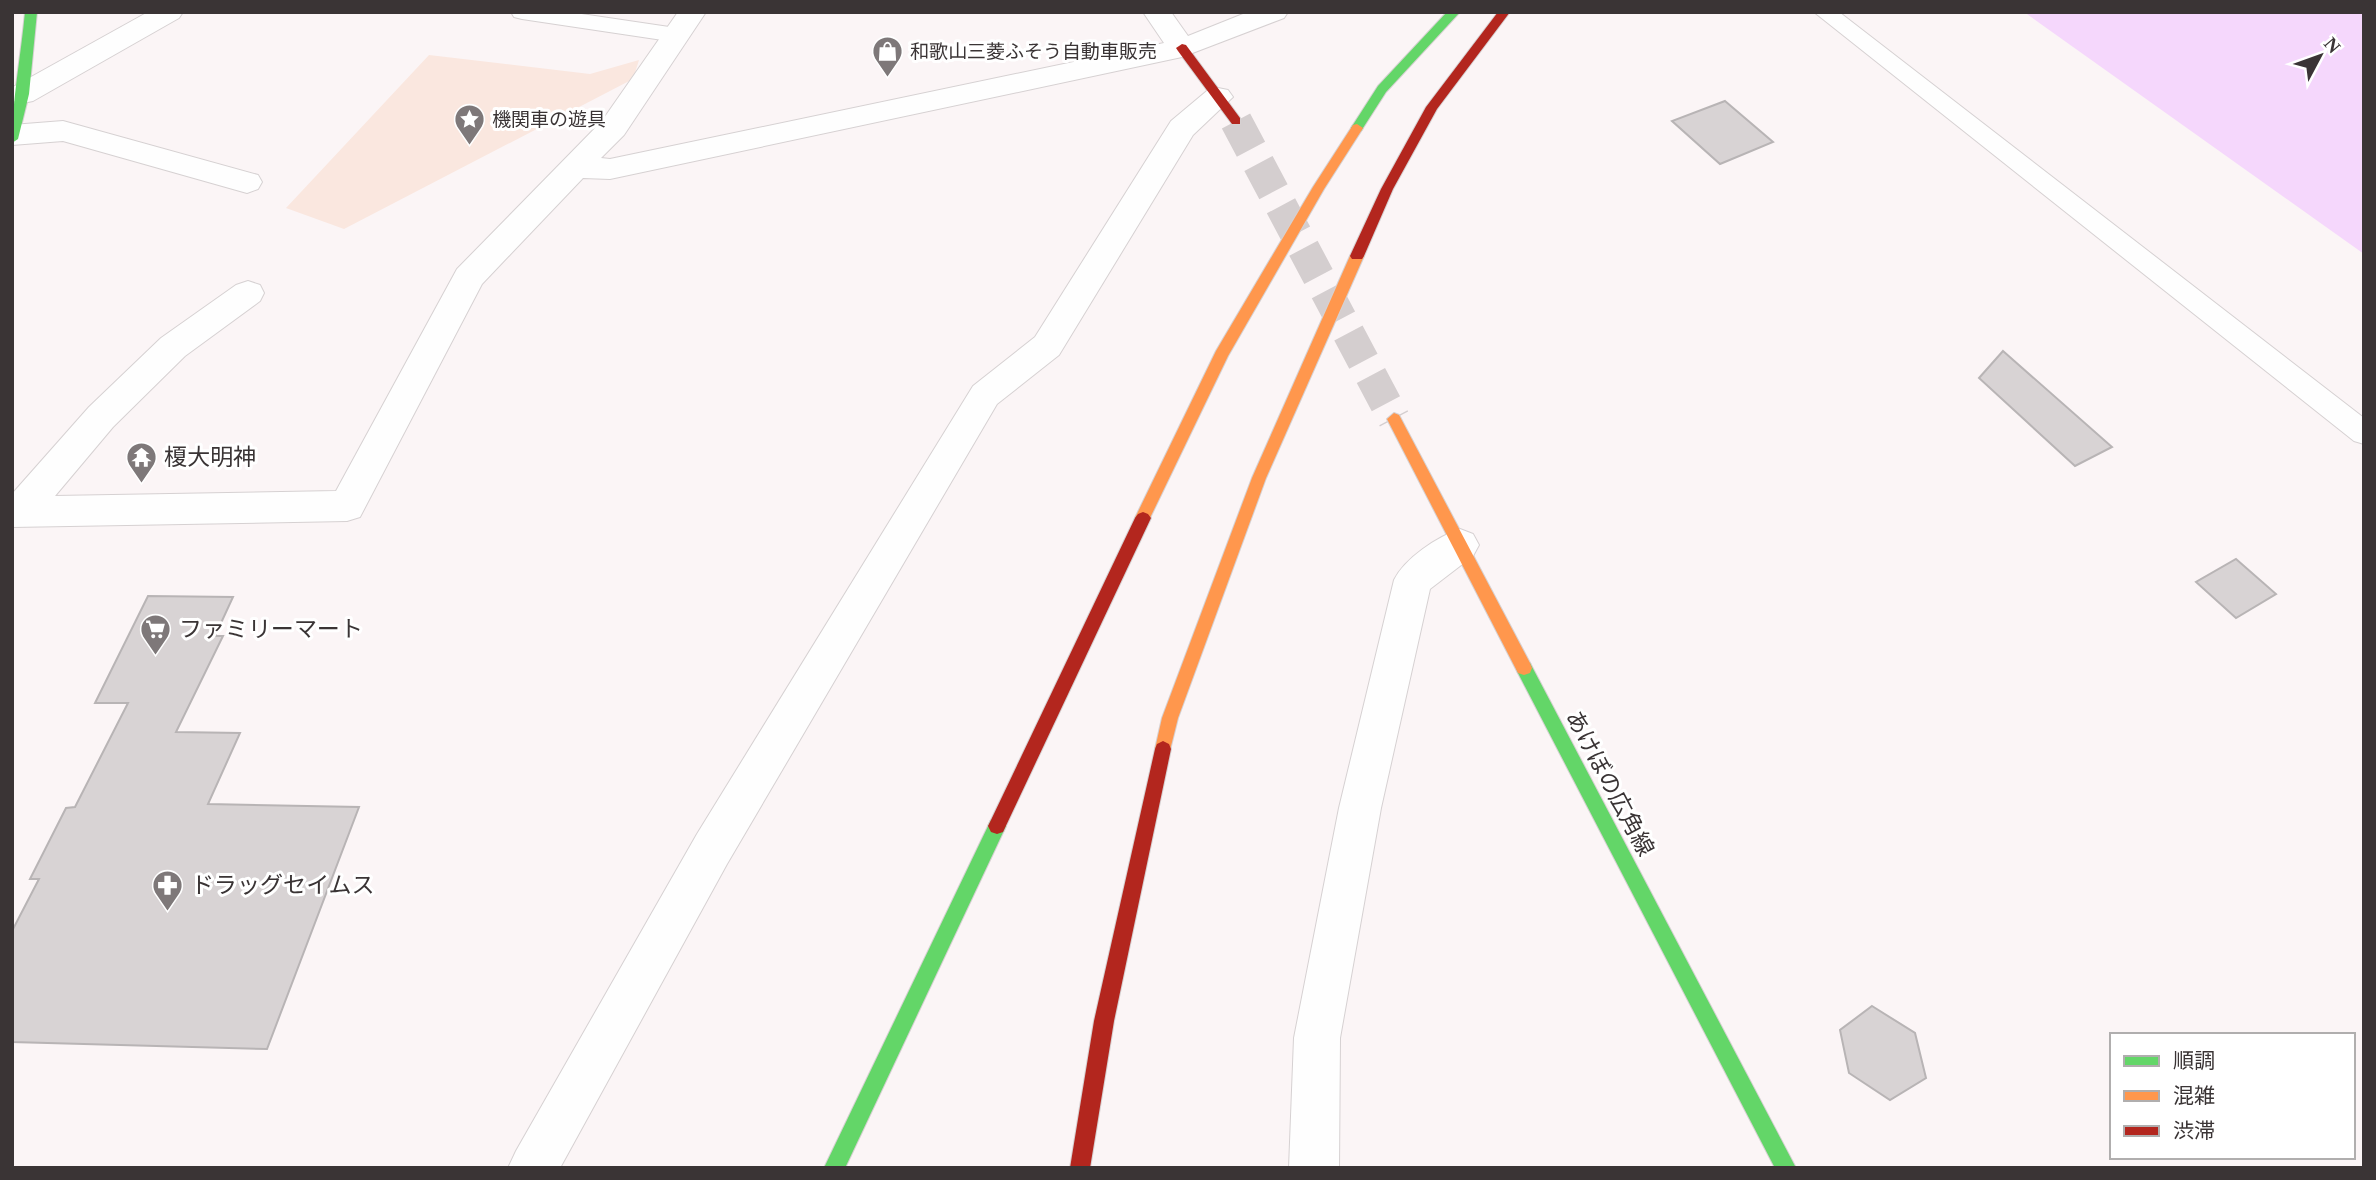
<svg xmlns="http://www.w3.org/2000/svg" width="2376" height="1180" viewBox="0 0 2376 1180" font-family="'Times New Roman','Noto Sans JP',serif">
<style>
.green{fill:#fae7df}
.water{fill:#f5d7fc}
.building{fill:#d8d3d4;stroke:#b8b4b5;stroke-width:2}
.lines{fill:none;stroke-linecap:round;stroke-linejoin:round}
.secondary-tunnel{stroke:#d4cecf;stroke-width:32;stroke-dasharray:32 16;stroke-linecap:butt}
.lane-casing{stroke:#d6d1d2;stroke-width:2}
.street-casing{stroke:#d6d1d2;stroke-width:2}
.fast-casing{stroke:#d6d1d2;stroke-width:2}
.slow-casing{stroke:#d6d1d2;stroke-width:2}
.jam-casing{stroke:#d6d1d2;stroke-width:2}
.lane{fill:#fefefe;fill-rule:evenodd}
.street{fill:#fefefe;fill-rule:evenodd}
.fast{fill:#63d668;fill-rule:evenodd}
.slow{fill:#ff974d;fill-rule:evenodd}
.jam{fill:#b3261e;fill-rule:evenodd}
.labels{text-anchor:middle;stroke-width:6;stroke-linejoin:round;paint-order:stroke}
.far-poi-label{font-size:19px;fill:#3a3435;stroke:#fff;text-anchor:start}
.poi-label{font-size:23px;fill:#3a3435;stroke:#fff;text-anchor:start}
.street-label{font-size:23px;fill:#3a3435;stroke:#fff}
</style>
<rect width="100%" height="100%" fill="#fbf5f6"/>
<!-- green -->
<path class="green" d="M429 55 590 74 639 60 633 79 344 229 286 208Z"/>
<!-- water -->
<path class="water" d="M2024 12H2364V254Z"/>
<!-- building -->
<path class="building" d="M1725 101 1773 142 1720 164 1672 121Z
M2003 351 2112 447 2075 466 1979 378Z
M2236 559 2276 594 2236 618 2196 582Z
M148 596 233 597 215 636H223L176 732 240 733 208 804 359 807 267 1049 12 1042V931L39 879H30L66 808 75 807 128 703H95Z
M1872 1006 1915 1033 1926 1078 1890 1100 1849 1073 1840 1030Z"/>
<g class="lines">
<!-- secondary-tunnel -->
<path class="secondary-tunnel" d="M1236 121 1394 419"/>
<defs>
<path id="lane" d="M511 12H568L676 28 684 30 687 35 684 40 676 42 522 19 514 17Z
M1814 12H1839L2364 418V444L2354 441Z"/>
<path id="street" d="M148 12H183L179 18 33 101 23 103 13 101V87Z
M678 12H706L624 135 601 158 610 159 1164 43 1143 12H1171L1188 36 1248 12H1288L1284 18 1182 57 610 179 583 178 482 284 360 517 347 521 12 527V494L89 407 161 338 236 285 248 281 260 285 264 293 260 301 185 356 113 427 55 496 336 491 457 269 602 121Z
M1218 88 1228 90 1233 97 1193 135 1059 355 997 404 727 864 560 1168H508L516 1151 697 834 973 386 1035 337 1171 121 1208 90Z
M63 121 258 175 262 182 258 189 247 193 63 141 12 145V125Z
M1460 529 1473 534 1479 545 1473 556 1430 589 1381 808 1340 1038 1339 1168H1289L1294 1038 1339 808 1394 580C1405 558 1437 537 1460 529Z"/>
<path id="fast" d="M25 12H37L29 94 18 139 12 143C12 100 21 56 25 12Z
M1447 12H1460L1386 92 1361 131H1353L1351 128 1378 86Z
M1524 661 1530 663 1796 1168H1775L1518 673 1516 668 1518 663Z
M997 818 1003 820 1006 826 845 1168H824L991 820Z"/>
<path id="slow" d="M1357 124 1363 128 1324 189 1228 356 1148 522H1138L1135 518 1216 351 1313 187 1353 125Z
M1357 251 1364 256 1266 478 1178 718 1169 754 1163 757 1157 754 1155 749 1162 718 1252 478 1350 256Z
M1394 413 1399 415 1530 663 1532 668 1530 673 1524 675 1518 673 1387 419Z"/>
<path id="jam" d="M1498 12H1510L1437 109 1393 189 1364 256 1362 259H1352L1350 256 1381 189 1426 107Z
M1182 44 1186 45 1240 118V124H1232L1178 51 1176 48Z
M1143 512 1148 514 1151 518 1003 832 997 834 991 832 988 826 991 820 1135 518 1138 514Z
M1163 741 1169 744 1171 749 1114 1021 1090 1168H1070L1094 1021 1155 749 1157 744Z"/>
</defs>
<!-- lane casing -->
<use href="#lane" class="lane-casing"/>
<!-- street casing -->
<use href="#street" class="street-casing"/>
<!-- fast casing -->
<use href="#fast" class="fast-casing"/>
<!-- slow casing -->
<use href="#slow" class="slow-casing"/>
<!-- jam casing -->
<use href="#jam" class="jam-casing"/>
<!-- lane -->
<use href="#lane" class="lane"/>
<!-- street -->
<use href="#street" class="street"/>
<!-- fast -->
<use href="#fast" class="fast"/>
<!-- slow -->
<use href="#slow" class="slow"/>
<!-- jam -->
<use href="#jam" class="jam"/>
</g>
<!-- icons -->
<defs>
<symbol id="shop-pin" viewBox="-11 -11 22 30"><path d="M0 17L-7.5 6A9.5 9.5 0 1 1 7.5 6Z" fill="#7e7879" stroke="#fff"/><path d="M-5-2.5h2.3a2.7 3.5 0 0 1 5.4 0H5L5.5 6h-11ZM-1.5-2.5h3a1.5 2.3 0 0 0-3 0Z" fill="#fff"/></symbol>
<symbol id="sight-pin" viewBox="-11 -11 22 30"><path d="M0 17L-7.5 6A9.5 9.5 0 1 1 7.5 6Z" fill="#7e7879" stroke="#fff"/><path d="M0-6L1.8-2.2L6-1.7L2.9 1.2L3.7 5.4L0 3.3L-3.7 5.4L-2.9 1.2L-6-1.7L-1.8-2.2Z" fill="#fff"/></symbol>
<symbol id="temple-pin" viewBox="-11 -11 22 30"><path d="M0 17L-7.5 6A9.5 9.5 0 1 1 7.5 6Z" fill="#7e7879" stroke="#fff"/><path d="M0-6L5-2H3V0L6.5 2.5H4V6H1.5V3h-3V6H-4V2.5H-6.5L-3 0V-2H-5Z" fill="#fff"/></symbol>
<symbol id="supermarket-pin" viewBox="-11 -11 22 30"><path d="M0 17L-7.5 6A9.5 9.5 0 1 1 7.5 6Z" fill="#7e7879" stroke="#fff"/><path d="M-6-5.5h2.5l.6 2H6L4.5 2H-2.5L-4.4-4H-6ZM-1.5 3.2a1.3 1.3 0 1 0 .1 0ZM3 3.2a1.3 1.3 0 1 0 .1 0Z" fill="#fff"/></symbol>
<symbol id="pharmacy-pin" viewBox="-11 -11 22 30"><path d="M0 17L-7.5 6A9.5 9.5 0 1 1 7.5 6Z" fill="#7e7879" stroke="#fff"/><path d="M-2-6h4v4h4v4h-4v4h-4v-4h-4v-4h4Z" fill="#fff"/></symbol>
</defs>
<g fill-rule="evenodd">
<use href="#shop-pin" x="870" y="34" width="35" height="47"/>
<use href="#sight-pin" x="452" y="102" width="35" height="47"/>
<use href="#temple-pin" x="124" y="440" width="35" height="47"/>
<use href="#supermarket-pin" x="138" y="612" width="35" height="47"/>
<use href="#pharmacy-pin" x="150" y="868" width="35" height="47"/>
</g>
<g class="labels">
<!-- far-poi labels -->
<g class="far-poi-label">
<text x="910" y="58">和歌山三菱ふそう自動車販売</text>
<text x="492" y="126">機関車の遊具</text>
</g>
<!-- poi labels -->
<g class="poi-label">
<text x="164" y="465">榎大明神</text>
<text x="179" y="637">ファミリーマート</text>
<text x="191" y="893">ドラッグセイムス</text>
</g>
<!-- street labels -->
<g class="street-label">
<text transform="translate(1610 783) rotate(62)" y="8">あけぼの広角線</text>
</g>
</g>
<!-- border -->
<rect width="2376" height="1180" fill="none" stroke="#3a3435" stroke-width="28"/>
<!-- legend -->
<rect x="2110" y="1033" width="245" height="126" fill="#ffffff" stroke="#b0aeae" stroke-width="2"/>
<rect x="2124" y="1056" width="35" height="10" fill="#63d668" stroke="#b0aeae" stroke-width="2"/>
<text x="2173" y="1068" font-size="21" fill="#3a3435">順調</text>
<rect x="2124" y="1091" width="35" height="10" fill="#ff974d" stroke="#b0aeae" stroke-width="2"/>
<text x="2173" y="1103" font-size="21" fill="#3a3435">混雑</text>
<rect x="2124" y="1126" width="35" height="10" fill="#b3261e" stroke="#b0aeae" stroke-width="2"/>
<text x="2173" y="1138" font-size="21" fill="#3a3435">渋滞</text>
<!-- north arrow -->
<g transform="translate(2320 56) rotate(49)" stroke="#ffffff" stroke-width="5" paint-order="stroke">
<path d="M0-5L12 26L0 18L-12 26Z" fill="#3a3435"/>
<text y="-10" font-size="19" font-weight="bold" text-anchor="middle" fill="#3a3435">N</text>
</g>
</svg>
